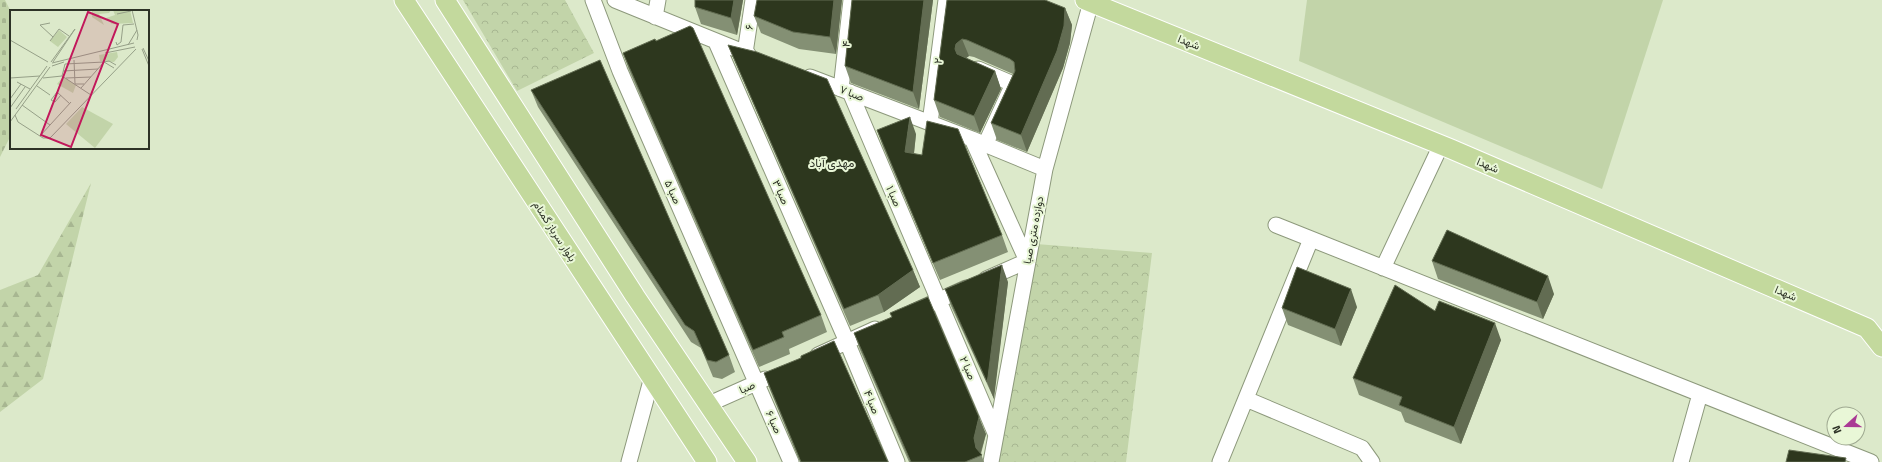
<svg xmlns="http://www.w3.org/2000/svg" width="1882" height="462" viewBox="0 0 1882 462" font-family="'Titillium Web',Vazirmatn,sans-serif">
<style>
.grass{fill:#c2d4a9}
.forest{fill:url(#forest-firs)}
.cemetery{fill:url(#cemetery-stones)}
.park{fill:url(#park-crowns)}
.lines{fill:none;stroke-linecap:round;stroke-linejoin:round}
.minor-casing{stroke:#8d997c;stroke-width:17}
.major-casing{stroke:#fff;stroke-width:21}
.minor{stroke:#fff;stroke-width:15}
.major{stroke:#c3d99d;stroke-width:19}
.wall{fill:#849074}
.shaded-wall{fill:#626c52}
.building{fill:#2d371e;stroke:#626c52}
.labels{text-anchor:middle;stroke-width:4;stroke-linejoin:round;paint-order:stroke}
.street-label{font-size:11px;fill:#2d3226;stroke:#e9f7d7}
.neighbourhood-label{font-size:12px;fill:#2d3226;stroke:#e9f7d7}
.inset-road{fill:none;stroke:#96a088;stroke-width:1}
.view{fill:#c2185b;fill-opacity:0.15;stroke:#c2185b;stroke-width:2}
.inset-edge{fill:none;stroke:#2d3226;stroke-width:2}
</style>
<defs>
<pattern id="forest-firs" width="22" height="20" patternUnits="userSpaceOnUse"><rect width="22" height="20" fill="#c2d4a9"/><path d="M5 1l3.5 6h-7zM16 11l3.5 6h-7z" fill="#a7b691"/></pattern>
<pattern id="cemetery-stones" width="16" height="16" patternUnits="userSpaceOnUse"><rect width="16" height="16" fill="#c2d4a9"/><path d="M2 7V4a2 2 0 0 1 4 0v3zM10 15v-3a2 2 0 0 1 4 0v3z" fill="#a7b691"/></pattern>
<pattern id="park-crowns" width="20" height="18" patternUnits="userSpaceOnUse"><rect width="20" height="18" fill="#c2d4a9"/><path d="M2 6a3 3 0 1 1 6 0M12 15a3 3 0 1 1 6 0" fill="none" stroke="#a7b691"/></pattern>
</defs>
<rect width="100%" height="100%" fill="#dce9ca"/>
<!-- grass -->
<path class="grass" d="M1307 0H1663L1602 189 1299 61Z"/>
<!-- forest -->
<path class="forest" d="M91 183 43 379 0 412V290L38 275Z"/>
<!-- cemetery -->
<path class="cemetery" d="M0 0H5L11 12V135L0 157Z"/>
<!-- park -->
<path class="park" d="M463 0H565L594 53 517 91Z
M1036 244 1152 253 1126 462H999Z"/>
<g class="lines">
<defs>
<path id="minor" d="M593 0 620 71 791 462
M615 0 748 54
M655 17 658 0
M716 42 847 342 897 462
M745 53 753 0
M978 69 1013 84 985 145
M810 77 972 139 1045 169
M841 89 851 0
M850 92 996 435
M930 123 946 0
M972 139 1027 261 986 279
M1276 225 1871 462
M1383 268 1441 145
M913 312 966 288
M818 355 875 329
M1246 399 1362 448 1372 462
M709 404 765 379
M629 462 652 377
M991 462 1045 169 1091 2
M1220 462 1311 239
M1681 462 1700 394"/>
<path id="major" d="M404 0 707 462
M445 0 635 296 747 462
M1085 0 1451 149 1867 328 1882 347"/>
</defs>
<!-- minor casing -->
<use href="#minor" class="minor-casing"/>
<!-- major casing -->
<use href="#major" class="major-casing"/>
<!-- minor -->
<use href="#minor" class="minor"/>
<!-- major -->
<use href="#major" class="major"/>
</g>
<!-- wall -->
<path class="wall" d="M743 0 737 35 701 24 695 7Z
M842 0 836 54 799 49 761 33 754 16Z
M852 0H933L919 109 851 83 845 66Z
M947 0 1065 8 1072 25 1070 43 1063 68 1027 152 997 140 991 123 1013 74 974 57 969 56 966 58 995 71 1001 89 980 133 940 117 934 100Z
M728 45 913 270 920 287 884 312 850 326 735 62Z
M623 53 821 315 827 332 789 349 790 354 759 367 629 70Z
M531 90 729 355 735 372 722 379 713 377 701 348 691 342 538 107Z
M877 130 916 134 914 154 1002 235 1008 252 940 280 883 147Z
M1432 261 1554 294 1543 319 1438 279Z
M1008 282 994 394V399L951 306 945 289Z
M1357 307 1341 346 1288 325 1282 308Z
M1435 311 1501 340 1461 444 1405 422 1401 412 1359 395 1353 378Z
M854 333 986 434 981 454 984 462H909L860 350Z
M764 373 888 462H800L770 390Z"/>
<!-- shaded-wall -->
<path class="shaded-wall" d="M734 0H743L737 35 731 18Z
M834 0H842L836 54 830 37Z
M924 0H933L919 109 913 92Z
M1065 8 1072 25 1070 43 1063 68 1027 152 1021 135Z
M962 39 969 56 962 61 961 66 955 49 956 44Z
M995 71 1001 89 980 133 974 116Z
M910 117 916 134 912 170 905 152Z
M1002 265 1008 282 994 399 987 382Z
M913 270 920 287 884 312 878 295Z
M1548 276 1554 294 1543 319 1537 302Z
M1351 289 1357 307 1341 346 1335 329Z
M1495 323 1501 340 1461 444 1454 427Z
M979 417 986 434 980 455 976 448 974 438Z"/>
<!-- building -->
<path class="building" d="M695 0H734L731 18 695 7Z
M757 0H834L830 37 793 32 754 16Z
M852 0H924L913 92 845 66Z
M947 0H1045L1065 8 1064 26 1057 51 1021 135 991 123 1015 71 1014 62 1010 59 967 40 962 39 956 44 955 49 957 54 995 71 974 116 934 100Z
M690 26 693 28 821 315 782 332 784 337 753 350 623 53 655 39 656 41Z
M728 45 757 52 827 79 913 270 878 295 844 309Z
M600 60 729 355 716 362 707 360 694 331 685 325 531 90Z
M910 117 905 152 922 155 927 121 958 129 1002 235 933 263 877 130Z
M1447 230 1548 276 1537 302 1432 261Z
M1002 265 988 377 987 382 945 289Z
M1297 267 1351 289 1335 329 1282 308Z
M1395 285 1435 311 1439 301 1495 323 1454 427 1399 405 1402 397 1353 378Z
M928 297 979 417 974 438 976 448 982 455 965 462H911L854 333 892 317 890 313Z
M834 341 888 462H801L764 373 801 358V356Z
M1789 450 1846 458 1845 462H1786Z"/>
<g class="labels">
<!-- street labels -->
<g class="street-label">
<text transform="translate(749 27) rotate(-82)" y="4">۶</text>
<text transform="translate(1189 42) rotate(22)" y="4">شهدا</text>
<text transform="translate(846 44) rotate(-83)" y="4">۴</text>
<text transform="translate(938 61) rotate(-83)" y="4">۲</text>
<text transform="translate(852 93) rotate(21)" y="4">صبا ۷</text>
<text transform="translate(1488 165) rotate(23)" y="4">شهدا</text>
<text transform="translate(673 192) rotate(66)" y="4">صبا ۵</text>
<text transform="translate(781 192) rotate(66)" y="4">صبا ۳</text>
<text transform="translate(894 196) rotate(67)" y="4">صبا ۱</text>
<text transform="translate(1033 230) rotate(-79)" y="4">دوازده متری صبا</text>
<text transform="translate(555 231) rotate(57)" y="4">بلوار سرباز گمنام</text>
<text transform="translate(1786 293) rotate(23)" y="4">شهدا</text>
<text transform="translate(968 368) rotate(67)" y="4">صبا ۲</text>
<text transform="translate(747 387) rotate(-24)" y="4">صبا</text>
<text transform="translate(872 402) rotate(68)" y="4">صبا ۴</text>
<text transform="translate(774 422) rotate(66)" y="4">صبا ۶</text>
</g>
<!-- neighbourhood labels -->
<g class="neighbourhood-label">
<text x="832" y="167">مهدی آباد</text>
</g>
</g>
<!-- overview -->
<g transform="translate(10 10)">
<rect width="139" height="139" fill="#dce9ca"/>
<path d="M72 97 103 114 85 138 56 114Z" fill="#c2d4a9"/>
<path d="M82 0H101L99 3 89 4 94 15 82 7ZM49 20 57 27 48 37 40 31Z" fill="#c2d4a9"/>
<path d="M103 0H120L123 13 102 14 96 8 105 5Z" fill="#c2d4a9"/>
<path d="M107 42 108 47 104 52 90 51 89 45ZM53 67 66 75 63 83 47 74Z" fill="#c2d4a9"/>
<path class="inset-road" d="M122 0 128 25 127 30M107 4 121 1M40 13 30 15 43 27M0 30 38 52M40 31 49 19 59 26M106 32 107 35 111 32 113 15 124 14M118 35 127 20M133 38 139 51M132 39 139 56M95 43 125 37M64 50 65 74H74M41 52 65 19 43 52M42 53 124 33M42 56 54 52M53 61 88 59M52 66 55 54 94 52 104 58M0 68 30 66M33 68 52 66 81 85M56 68 81 67M7 72 20 79M27 76 40 85M71 78 94 52 99 51 106 55M51 85 45 92 41 90 47 82 60 94M0 89 11 74M12 95 40 115M0 98 15 77M6 99 37 56M5 105 8 112 33 128H40L126 39M0 112 40 57M30 126 61 92"/>
<path class="view" d="M78 2 108 14 61 137 31 125Z"/>
<rect width="139" height="139" class="inset-edge"/>
</g>
<!-- north arrow -->
<g transform="translate(1846 426) rotate(249)"><circle r="19" fill="#e9f7d7" stroke="#9ea890"/>
<path d="M0-3L7 15L0 10L-7 15Z" fill="#aa3a95"/>
<text y="-6" font-size="11" font-weight="bold" text-anchor="middle" fill="#2d3226">N</text>
</g>
</svg>
